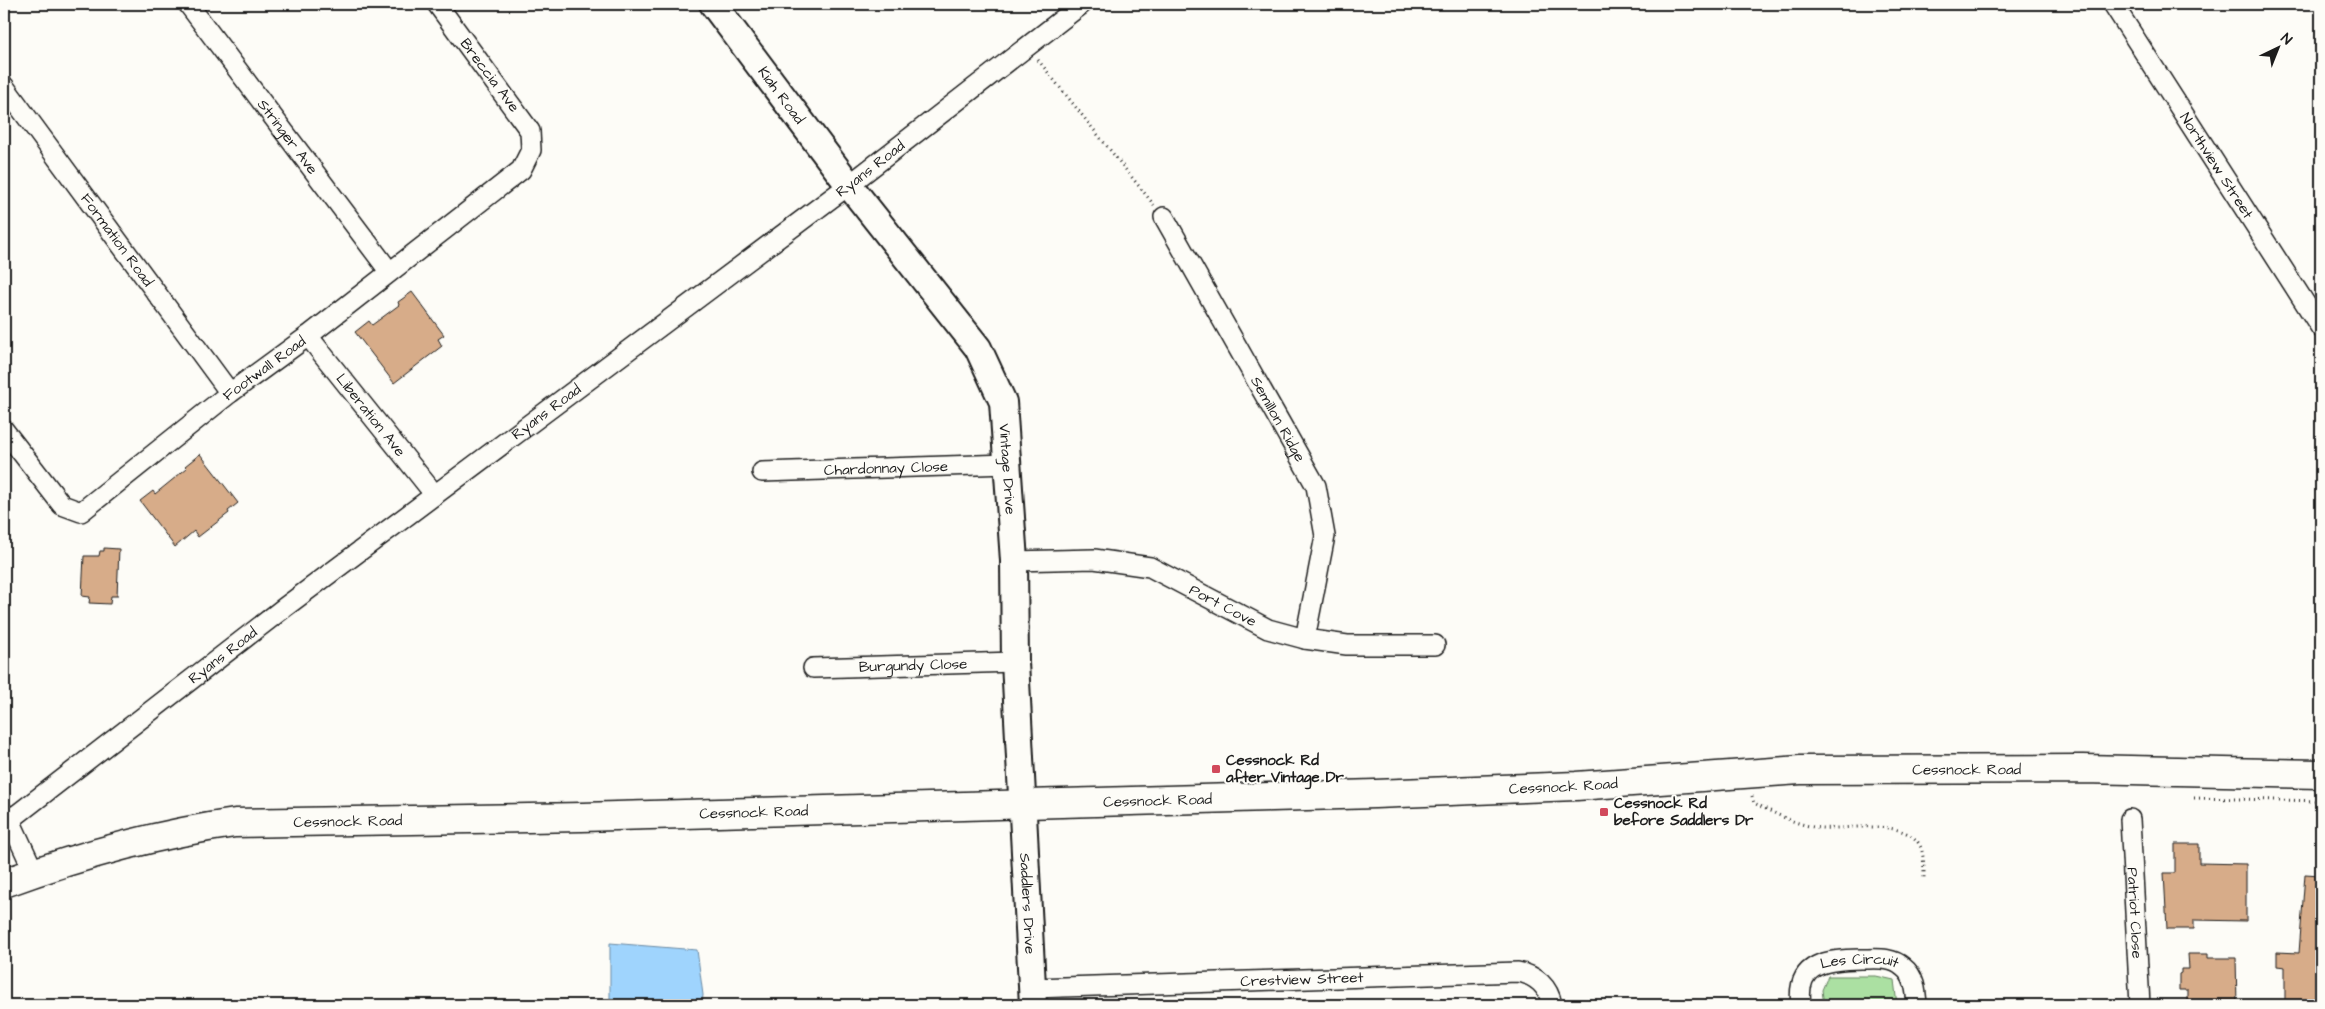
<svg xmlns="http://www.w3.org/2000/svg" width="2325" height="1009" viewBox="0 0 2325 1009" font-family="'Architects Daughter',sans-serif">
<style>
.green{fill:#abe0a2;stroke:#647e5f}
.water{fill:#9fd4fd;stroke:#6b8aa3}
.building{fill:#d7ac89;stroke:#1c1c1c}
.lines{fill:none;stroke-linecap:round;stroke-linejoin:round}
.street-casing{stroke:#1c1c1c;stroke-width:22}
.secondary-casing{stroke:#1c1c1c;stroke-width:30}
.primary-casing{stroke:#1c1c1c;stroke-width:31}
.path{stroke:#1c1c1c;stroke-width:3;stroke-dasharray:1 4;stroke-linecap:butt}
.street{stroke:#fdfcf7;stroke-width:19}
.secondary{stroke:#fdfcf7;stroke-width:26}
.primary{stroke:#fdfcf7;stroke-width:28}
.poi-dot{fill:#d1495b;stroke:#fdfcf7;stroke-width:2}
.labels{text-anchor:middle;stroke-width:4;stroke-linejoin:round;paint-order:stroke}
.street-label{font-size:15px;fill:#1c1c1c;stroke:#fdfcf7}
.poi-label{font-size:15px;font-weight:bold;fill:#1c1c1c;stroke:#fdfcf7;text-anchor:start}
</style>
<rect width="100%" height="100%" fill="#fdfcf7"/>
<filter id="ink" filterUnits="userSpaceOnUse"><feTurbulence type="fractalNoise" baseFrequency=".02" numOctaves="2"/><feDisplacementMap in="SourceGraphic" scale="10" xChannelSelector="R" yChannelSelector="G"/><feConvolveMatrix kernelMatrix="1 2 1 2 8 2 1 2 1" color-interpolation-filters="sRGB"/></filter>
<g filter="url(#ink)">
<!-- green -->
<path class="green" d="M1828 976H1876L1894 980 1897 1005H1824L1822 990Z"/>
<!-- water -->
<path class="water" d="M610 943 697 950 703 995 702 1005H610Z"/>
<!-- building -->
<path class="building" d="M412 292 444 335 438 339 442 346 394 383 355 332 369 321 372 325 399 305 398 302Z
M200 454 238 503 228 511 229 513 198 537 194 531 175 547 140 501 153 491 155 494 187 468 185 466Z
M104 548 119 549 117 596H111L110 604 89 603 90 597 82 596 84 556H99L100 551H104Z
M2175 844H2199V863L2246 864V921L2194 920V929H2167L2164 873H2175Z
M2305 874 2321 875V1005H2285V967L2277 966V952L2299 953Z
M2188 954H2208V958H2236L2237 1005H2188V990H2179V974L2181 973V969H2189Z"/>
<g class="lines">
<defs>
<g id="street">
<path id="s1" d="M188 4 389 271"/>
<path id="s2" d="M2113 4 2321 328"/>
<path id="s3" d="M4 86 230 393"/>
<path id="s4" d="M1164 217 1316 486 1325 536 1305 639"/>
<path id="s5" d="M308 336 435 495"/>
<path id="s6" d="M4 430 62 505 81 512 230 393 308 336 521 170 531 150 530 131 437 4"/>
<path id="s7" d="M762 472 1008 464"/>
<path id="s8" d="M1014 561 1094 559 1150 567 1268 629 1305 639 1347 645H1435"/>
<path id="s9" d="M813 668 1015 662"/>
<path d="M4 813 10 820 34 872"/>
<path id="s10" d="M2130 819 2140 1005"/>
<path id="s11" d="M10 820 285 607 849 185 1082 4"/>
<path id="s12" d="M1033 988 1518 972C1536 975 1549 987 1552 1005"/>
<path id="s13" d="M1801 1005C1795 960 1830 960 1863 959 1877 959 1892 957 1903 967 1915 976 1916 991 1917 1005"/>
</g>
<g id="secondary">
<path id="s14" d="M713 4 849 185 978 348 1003 402 1014 561 1015 662 1033 1005"/>
</g>
<g id="primary">
<path id="s15" d="M4 883C79 856 155 834 235 823L582 817 1375 794 1576 786 1800 770 2083 769 2321 774"/>
</g>
</defs>
<!-- street casing -->
<use href="#street" class="street-casing"/>
<!-- secondary casing -->
<use href="#secondary" class="secondary-casing"/>
<!-- primary casing -->
<use href="#primary" class="primary-casing"/>
<!-- path -->
<path class="path" d="M1038 60 1154 205
M1752 796 1754 803C1774 813 1798 826 1821 828 1848 830 1913 816 1922 851 1924 860 1924 872 1924 881
M2194 798 2321 801"/>
<!-- street -->
<use href="#street" class="street"/>
<!-- secondary -->
<use href="#secondary" class="secondary"/>
<!-- primary -->
<use href="#primary" class="primary"/>
</g>
</g>
<!-- markers -->
<g class="poi-dot">
<rect x="1211" y="764" width="10" height="10" rx="2.5"/>
<rect x="1599" y="807" width="10" height="10" rx="2.5"/>
</g>
<g class="labels">
<!-- street labels -->
<g class="street-label">
<text transform="translate(490 75) rotate(53)" y="5">Breccia Ave</text>
<text dy="5" stroke="none"><textPath href="#s14" startOffset="114">Kiah Road</textPath></text>
<text dy="5" stroke="none"><textPath href="#s1" startOffset="166">Stringer Ave</textPath></text>
<text dy="5" stroke="none"><textPath href="#s2" startOffset="192">Northview Street</textPath></text>
<text dy="5" stroke="none"><textPath href="#s11" startOffset="1079">Ryans Road</textPath></text>
<text dy="5" stroke="none"><textPath href="#s3" startOffset="191">Formation Road</textPath></text>
<text dy="5" stroke="none"><textPath href="#s6" startOffset="348">Footwall Road</textPath></text>
<text dy="5" stroke="none"><textPath href="#s11" startOffset="674">Ryans Road</textPath></text>
<text dy="5" stroke="none"><textPath href="#s5" startOffset="101">Liberation Ave</textPath></text>
<text dy="5" stroke="none"><textPath href="#s4" startOffset="232">Semillon Ridge</textPath></text>
<text dy="5" stroke="none"><textPath href="#s7" startOffset="124">Chardonnay Close</textPath></text>
<text dy="5" stroke="none"><textPath href="#s14" startOffset="561">Vintage Drive</textPath></text>
<text dy="5" stroke="none"><textPath href="#s8" startOffset="219">Port Cove</textPath></text>
<text dy="5" stroke="none"><textPath href="#s11" startOffset="269">Ryans Road</textPath></text>
<text dy="5" stroke="none"><textPath href="#s9" startOffset="100">Burgundy Close</textPath></text>
<text dy="5" stroke="none"><textPath href="#s15" startOffset="1972">Cessnock Road</textPath></text>
<text dy="5" stroke="none"><textPath href="#s15" startOffset="1568">Cessnock Road</textPath></text>
<text dy="5" stroke="none"><textPath href="#s15" startOffset="1162">Cessnock Road</textPath></text>
<text dy="5" stroke="none"><textPath href="#s15" startOffset="758">Cessnock Road</textPath></text>
<text dy="5" stroke="none"><textPath href="#s15" startOffset="352">Cessnock Road</textPath></text>
<text dy="5" stroke="none"><textPath href="#s14" startOffset="996">Saddlers Drive</textPath></text>
<text dy="5" stroke="none"><textPath href="#s10" startOffset="94">Patriot Close</textPath></text>
<text dy="5" stroke="none"><textPath href="#s13" startOffset="89">Les Circuit</textPath></text>
<text dy="5" stroke="none"><textPath href="#s12" startOffset="269">Crestview Street</textPath></text>
</g>
<!-- poi labels -->
<g class="poi-label">
<text x="1226" y="765">Cessnock Rd<tspan x="1226" dy="17">after Vintage Dr</tspan></text>
<text x="1614" y="808">Cessnock Rd<tspan x="1614" dy="17">before Saddlers Dr</tspan></text>
</g>
</g>
<!-- margin -->
<rect width="2325" height="1009" fill="none" stroke="#fdfcf7" stroke-width="20"/>
<rect x="10" y="10" width="2305" height="989" fill="none" stroke="#1c1c1c" stroke-width="2" filter="url(#ink)"/>
<!-- north arrow -->
<g transform="translate(2278 48) rotate(43)" stroke="#fdfcf7" stroke-width="4" paint-order="stroke">
<path d="M0-4L9 19L0 12L-9 19Z" fill="#1c1c1c"/>
<text y="-8" font-size="14" font-weight="bold" text-anchor="middle" fill="#1c1c1c">N</text>
</g>
</svg>
